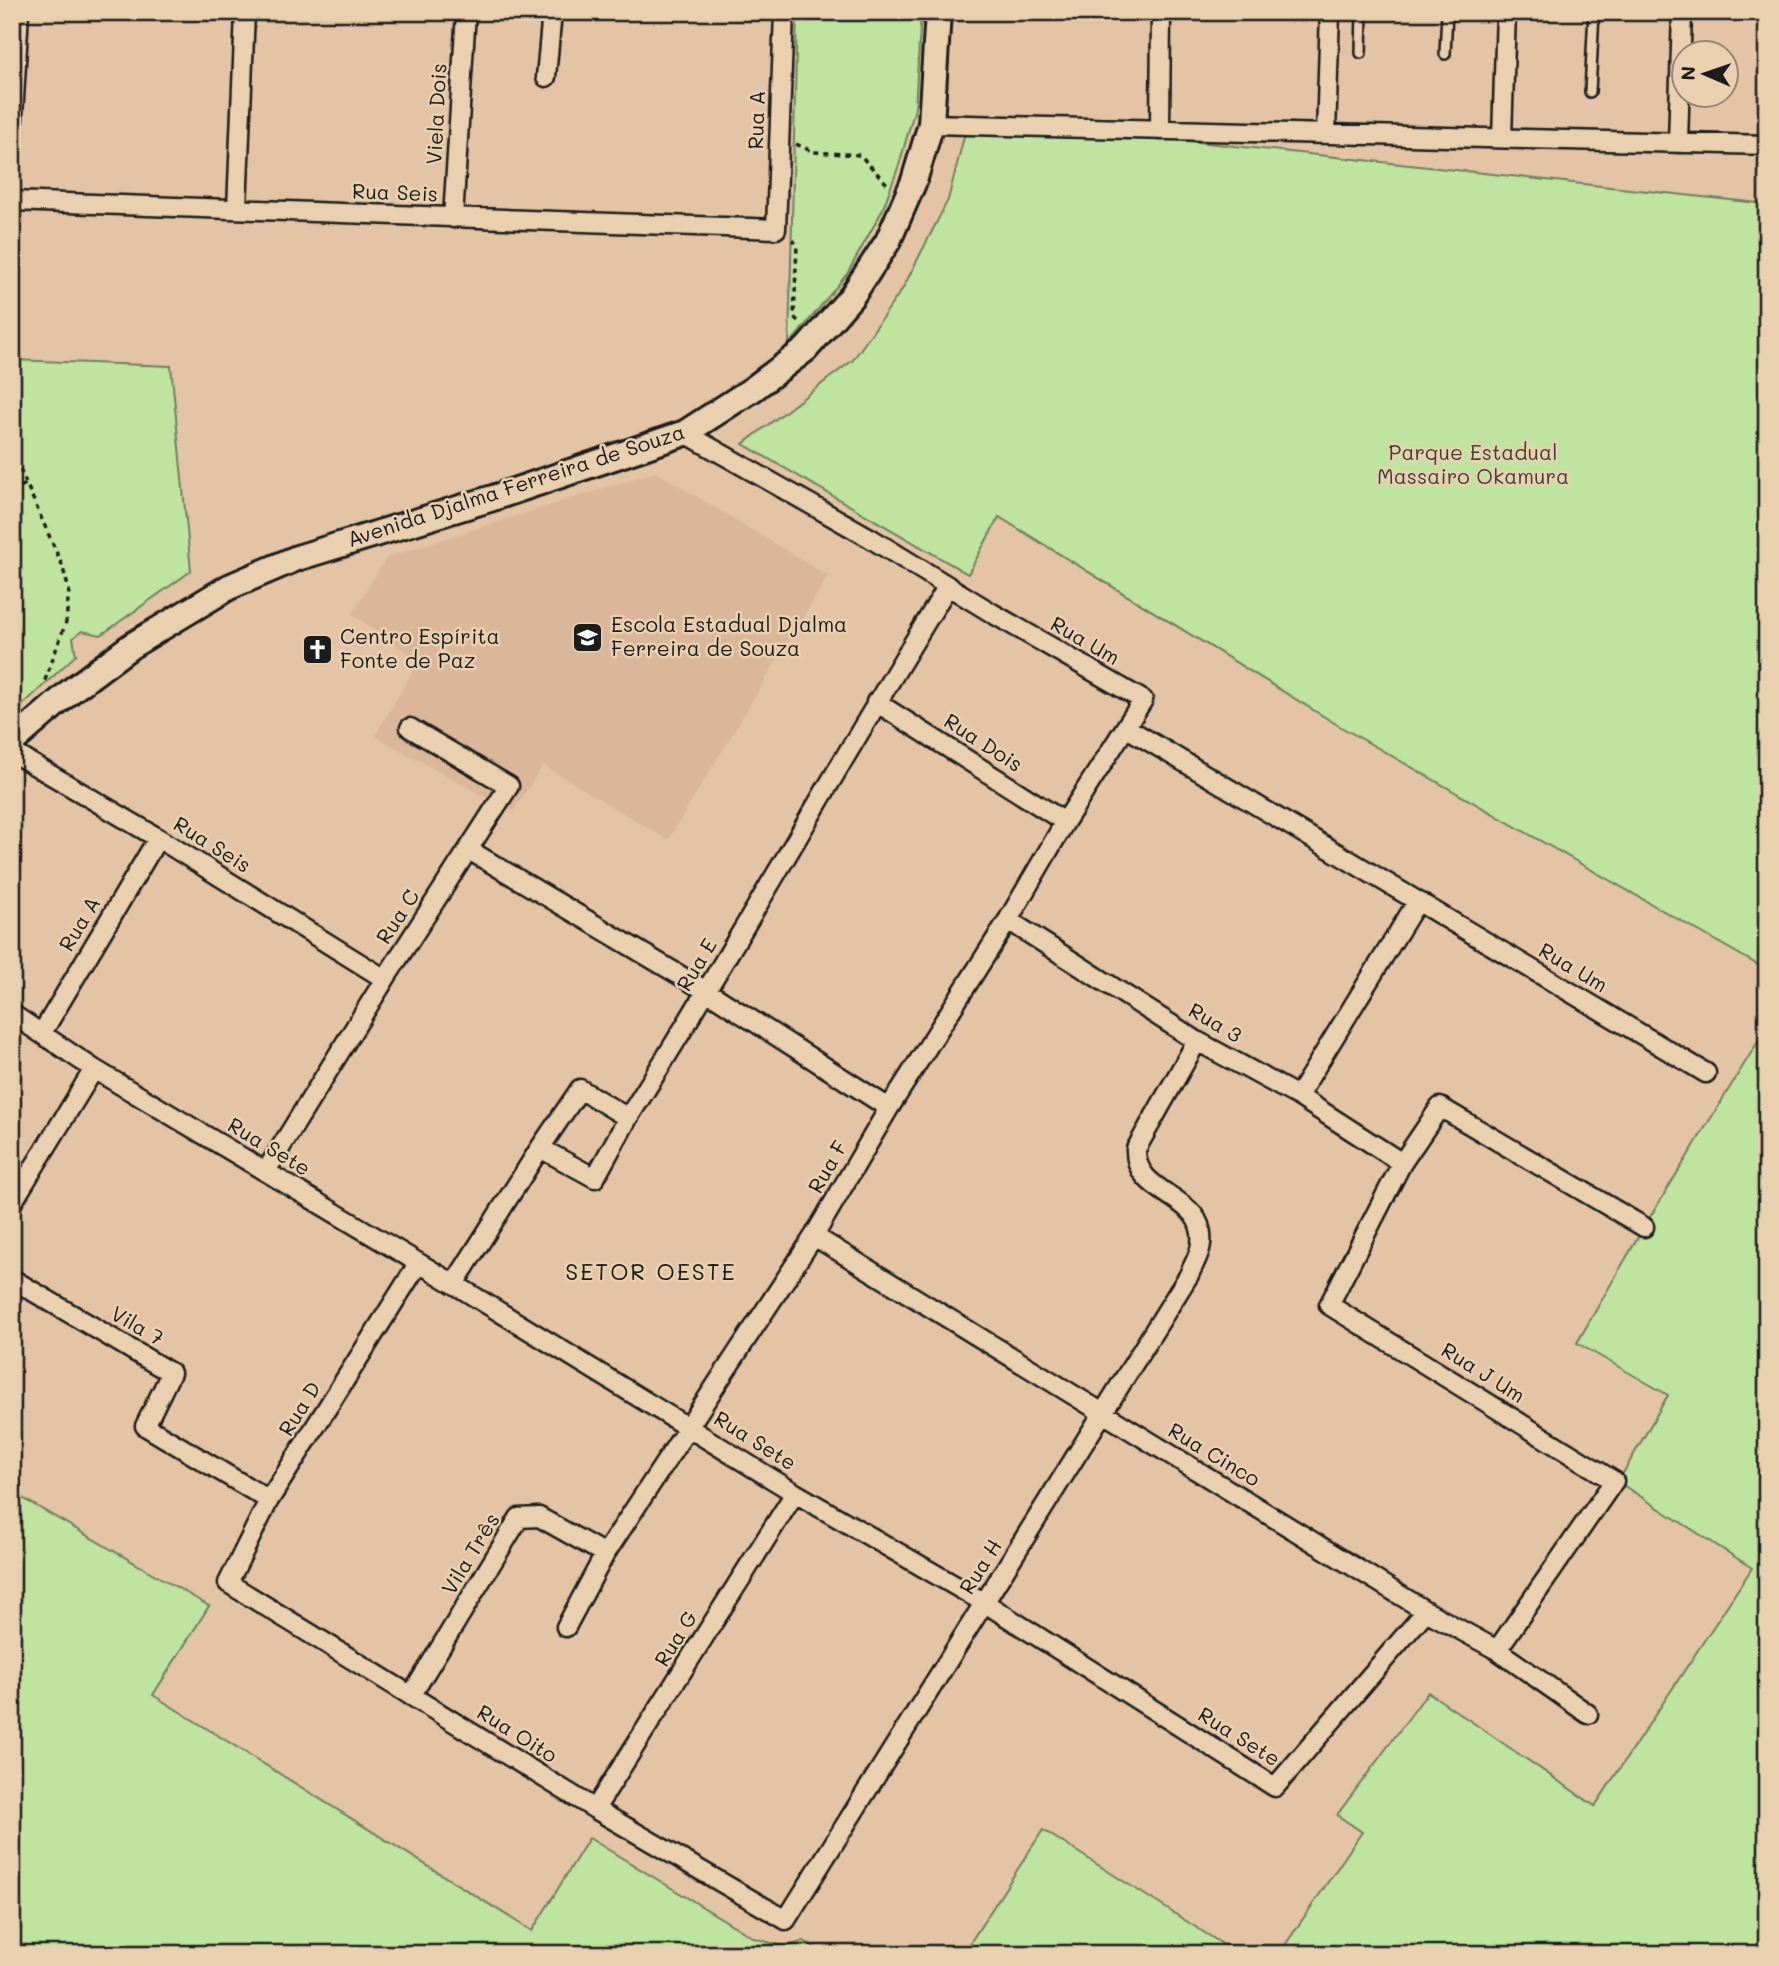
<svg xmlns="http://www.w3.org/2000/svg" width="1779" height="1966" viewBox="0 0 1779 1966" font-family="Mali,sans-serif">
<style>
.built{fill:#dab69a}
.green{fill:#bfe49f;stroke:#6e805e;stroke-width:2}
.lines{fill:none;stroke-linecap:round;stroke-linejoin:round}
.lane-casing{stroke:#1c1c1c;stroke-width:14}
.street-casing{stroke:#1c1c1c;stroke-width:23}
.secondary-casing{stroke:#1c1c1c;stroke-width:30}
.path{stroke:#1c1c1c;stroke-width:3.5;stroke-dasharray:5 5;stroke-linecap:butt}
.lane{stroke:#e8d0b0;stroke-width:9}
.street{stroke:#e8d0b0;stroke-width:18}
.secondary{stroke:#e8d0b0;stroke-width:24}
.labels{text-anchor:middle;stroke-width:5;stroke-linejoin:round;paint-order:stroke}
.street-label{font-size:21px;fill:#1c1c1c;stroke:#e8d0b0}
.park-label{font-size:21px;fill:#3d4436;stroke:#e8d0b0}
.poi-label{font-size:21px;fill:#1c1c1c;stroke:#e8d0b0;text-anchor:start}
.neighbourhood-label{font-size:23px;letter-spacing:2px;fill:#1c1c1c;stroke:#e8d0b0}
</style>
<rect width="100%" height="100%" fill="#e4c4a6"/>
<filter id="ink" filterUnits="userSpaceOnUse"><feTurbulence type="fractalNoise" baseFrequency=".0143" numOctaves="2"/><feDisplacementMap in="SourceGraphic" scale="14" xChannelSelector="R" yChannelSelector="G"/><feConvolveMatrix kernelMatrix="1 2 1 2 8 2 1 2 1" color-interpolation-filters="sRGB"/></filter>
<g filter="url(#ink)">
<!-- built -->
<path class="built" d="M656 472 828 576 668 840 543 765 513 812 375 736 419 661 352 614 387 557Z"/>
<!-- green -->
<path class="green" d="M797 12H921L915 108 899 165 882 211 847 274 789 345Z
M969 117 1767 204V970L1341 727 999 517 968 574 743 444 853 360 903 288 948 200Z
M12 360 171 366 191 571 101 635 82 631 73 638 76 655 12 715Z
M1767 1027V1954H1279L1362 1832 1337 1815 1428 1692 1595 1806 1752 1568 1618 1482 1668 1395 1577 1343 1644 1227Z
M12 1492 209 1606 153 1695 532 1931 589 1838 754 1938 785 1947 804 1941 824 1954H12Z
M1043 1830 1238 1954H963Z"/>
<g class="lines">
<defs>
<path id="lane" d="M1361 53 1362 12
M1445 54 1447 12
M1590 92 1594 12"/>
<path id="street" d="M546 77 552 12
M931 124 1767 145
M1160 130 1161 12
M12 133 19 12
M1326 134 1330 12
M1502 138 1506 12
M1678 143 1682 12
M12 201 776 229 784 12
M237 209 245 12
M453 218 466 12
M876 702 1065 822
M1127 728 1706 1073
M12 752 158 838 385 979
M469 850 708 992 889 1108
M1008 920 1197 1041 1298 1096 1402 1163
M12 1014 94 1069 454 1284 795 1493 985 1603 1275 1787 1426 1611
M42 1033 158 838
M1298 1096 1417 902
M540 1148 595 1178 628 1118
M266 1171 385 979 509 786 410 728
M12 1203 94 1069
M814 1236 1426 1611 1497 1650 1588 1714
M418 1264 269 1500 228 1583 595 1809 786 1920 1189 1275C1193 1265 1200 1255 1201 1244 1207 1193 1134 1198 1136 1149L1197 1041
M12 1279 171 1373 145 1426 269 1500
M454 1284 540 1148 580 1089 628 1118C739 943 839 762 948 586
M566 1627 605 1554 814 1236 889 1108 1008 920 1065 822 1143 700 992 613 870 538 685 433
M1497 1650 1614 1481 1329 1305 1402 1163 1440 1107 1644 1227
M411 1696 519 1518 539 1517 605 1554
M595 1809 795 1493"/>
<path id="secondary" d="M12 742 72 690 131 646 229 587 297 558 493 498 685 433 753 389 806 349 852 296 888 241 914 181 931 124 938 12"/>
</defs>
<!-- lane casing -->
<use href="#lane" class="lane-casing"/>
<!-- street casing -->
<use href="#street" class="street-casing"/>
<!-- secondary casing -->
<use href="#secondary" class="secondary-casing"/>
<!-- path -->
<path class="path" d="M796 144 814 152 860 155 889 186
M792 240 797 244 794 317 799 322
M12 451 62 565 69 590 66 622 44 683
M12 491 26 484"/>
<!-- lane -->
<use href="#lane" class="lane"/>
<!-- street -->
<use href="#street" class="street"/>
<!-- secondary -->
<use href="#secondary" class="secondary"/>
</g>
</g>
<!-- icons -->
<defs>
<symbol id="school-square" viewBox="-11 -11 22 22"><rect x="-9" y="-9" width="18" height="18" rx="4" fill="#1c1c1c" stroke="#e8d0b0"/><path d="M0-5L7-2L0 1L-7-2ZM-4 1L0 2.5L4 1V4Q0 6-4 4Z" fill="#fff"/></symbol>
<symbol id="church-square" viewBox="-11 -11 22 22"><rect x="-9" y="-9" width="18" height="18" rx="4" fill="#1c1c1c" stroke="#e8d0b0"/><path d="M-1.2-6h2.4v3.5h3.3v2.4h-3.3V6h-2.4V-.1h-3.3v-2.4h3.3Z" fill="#fff"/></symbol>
</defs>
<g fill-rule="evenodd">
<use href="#school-square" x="570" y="620" width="35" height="35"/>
<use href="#church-square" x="300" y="632" width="35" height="35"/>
</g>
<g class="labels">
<!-- street labels -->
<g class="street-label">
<text transform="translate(437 114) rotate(-87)" y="7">Viela Dois</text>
<text transform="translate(757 120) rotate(-88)" y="7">Rua A</text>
<text transform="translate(395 193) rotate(2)" y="7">Rua Seis</text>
<text transform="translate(516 486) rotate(-18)" y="7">Avenida Djalma Ferreira de Souza</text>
<text transform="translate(1085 641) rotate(30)" y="7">Rua Um</text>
<text transform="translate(983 743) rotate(33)" y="7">Rua Dois</text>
<text transform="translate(212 845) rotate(32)" y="7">Rua Seis</text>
<text transform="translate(398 917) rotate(-57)" y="7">Rua C</text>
<text transform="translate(80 924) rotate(-59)" y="7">Rua A</text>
<text transform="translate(697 965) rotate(-59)" y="7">Rua E</text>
<text transform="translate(1573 968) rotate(31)" y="7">Rua Um</text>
<text transform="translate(1215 1023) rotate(30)" y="7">Rua 3</text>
<text transform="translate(269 1147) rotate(31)" y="7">Rua Sete</text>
<text transform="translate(828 1167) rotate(-60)" y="7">Rua F</text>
<text transform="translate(137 1326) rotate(30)" y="7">Vila 7</text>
<text transform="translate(1483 1373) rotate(32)" y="7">Rua J Um</text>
<text transform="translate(300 1409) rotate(-58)" y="7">Rua D</text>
<text transform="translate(755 1441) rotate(32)" y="7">Rua Sete</text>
<text transform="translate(1214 1455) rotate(31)" y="7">Rua Cinco</text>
<text transform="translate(471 1554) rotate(-59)" y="7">Vila Três</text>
<text transform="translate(981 1567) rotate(-58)" y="7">Rua H</text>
<text transform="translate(676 1639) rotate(-58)" y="7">Rua G</text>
<text transform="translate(517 1734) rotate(32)" y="7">Rua Oito</text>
<text transform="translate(1239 1737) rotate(32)" y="7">Rua Sete</text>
</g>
<!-- park labels -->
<g class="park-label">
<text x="1473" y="460">Parque Estadual<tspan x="1473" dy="24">Massairo Okamura</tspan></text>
</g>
<!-- poi labels -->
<g class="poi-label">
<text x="611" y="632">Escola Estadual Djalma<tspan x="611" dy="24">Ferreira de Souza</tspan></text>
<text x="340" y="644">Centro Espírita<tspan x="340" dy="24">Fonte de Paz</tspan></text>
</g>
<!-- neighbourhood labels -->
<g class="neighbourhood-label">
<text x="651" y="1280">SETOR OESTE</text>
</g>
</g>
<!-- margin -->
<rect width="1779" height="1966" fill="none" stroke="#e8d0b0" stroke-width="42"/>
<rect x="21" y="21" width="1737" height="1924" fill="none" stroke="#1c1c1c" stroke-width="2.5" filter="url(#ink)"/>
<!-- north arrow -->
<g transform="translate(1705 74) rotate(272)"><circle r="33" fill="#e8d0b0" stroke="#968875" stroke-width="2"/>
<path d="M0-5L12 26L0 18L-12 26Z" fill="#1c1c1c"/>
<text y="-10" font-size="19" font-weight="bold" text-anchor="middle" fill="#1c1c1c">N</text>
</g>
</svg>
